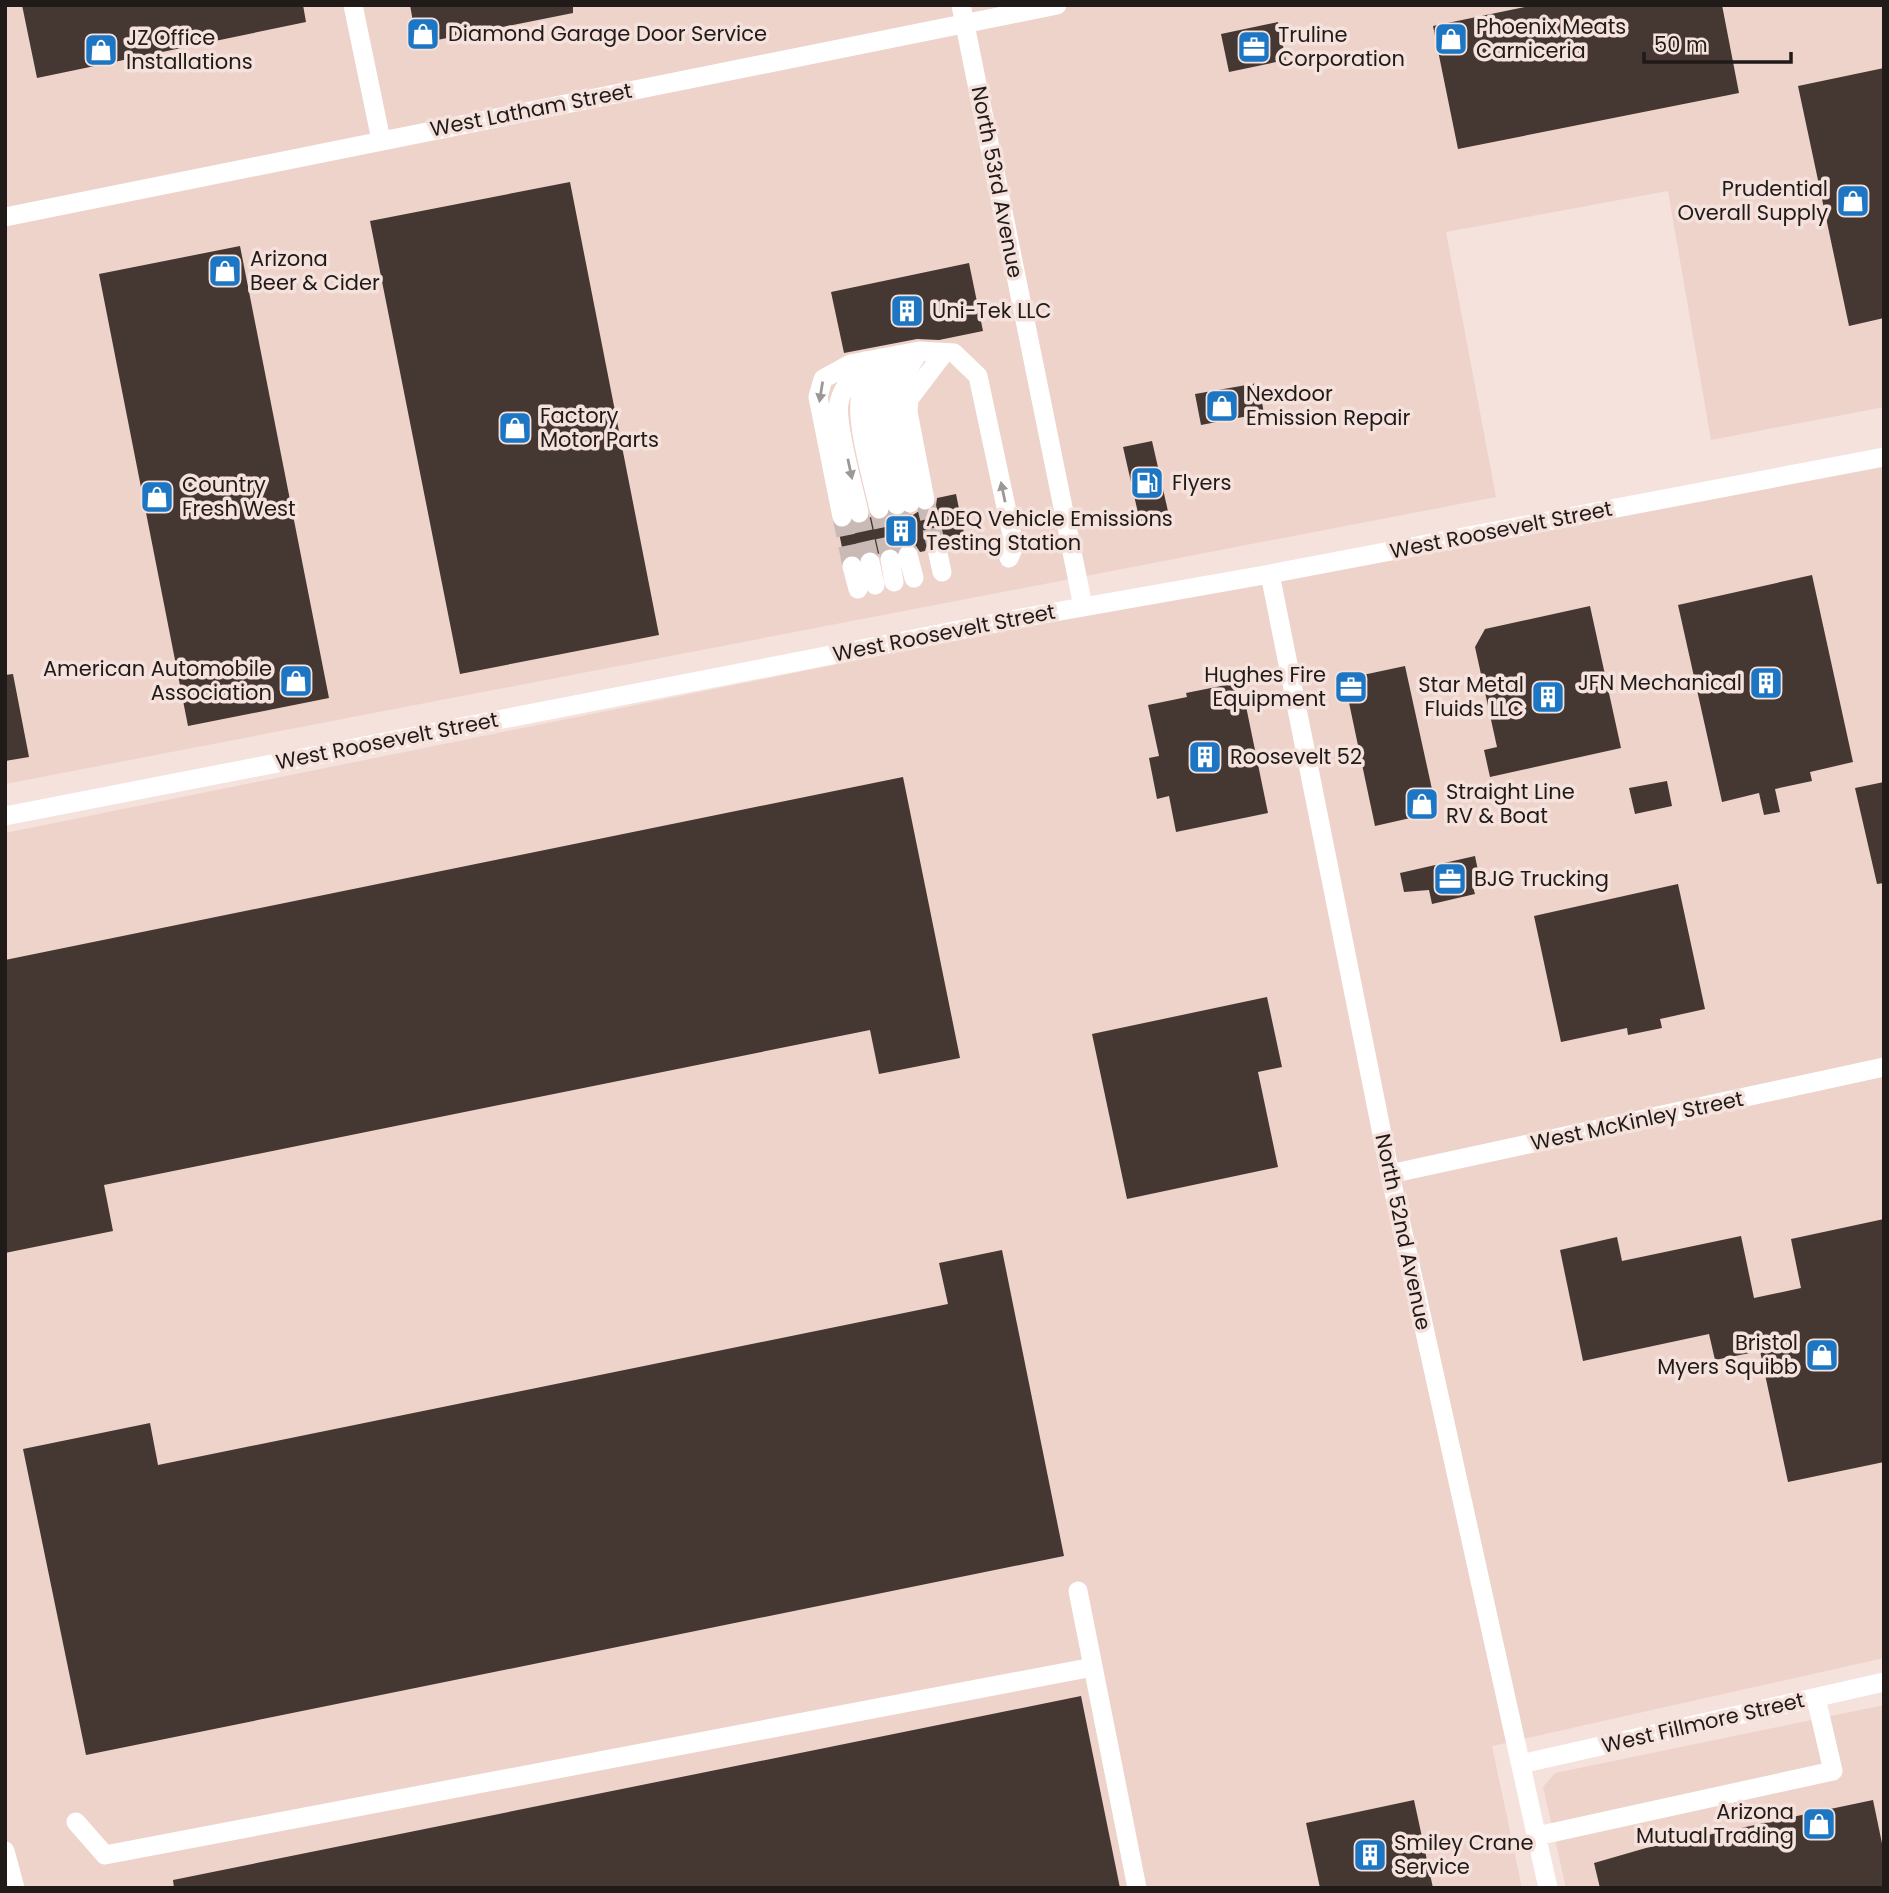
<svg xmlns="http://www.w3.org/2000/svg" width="1889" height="1893" viewBox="0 0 1889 1893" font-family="Poppins,sans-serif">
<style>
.built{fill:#eed3ca}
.building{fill:#453732}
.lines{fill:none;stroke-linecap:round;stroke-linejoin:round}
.minor-tunnel{stroke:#cabab5;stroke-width:19;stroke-dasharray:19 10;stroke-linecap:butt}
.minor{stroke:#fff;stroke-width:19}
.oneway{fill:#9b9897}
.labels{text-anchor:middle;stroke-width:7;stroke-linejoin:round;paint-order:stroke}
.poi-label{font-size:21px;fill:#201a18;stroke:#f5e2dc;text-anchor:start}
.street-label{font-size:21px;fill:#201a18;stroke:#f5e2dc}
</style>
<rect width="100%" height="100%" fill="#f5e2dc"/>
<!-- built -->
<path class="built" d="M5 5H1884V407L1711 440 1668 191 1446 232 1496 497 5 784Z
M1884 457V1658L1492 1746 1522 1888H5V833L922 647Z
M1884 1705V1888H1566L1543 1787 1555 1773Z"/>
<!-- building -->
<path class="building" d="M22 5H303L306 22 37 78Z
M410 5H573V13L417 44Z
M1534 5H1722L1739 93 1458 149 1433 26Z
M1278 22 1286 60 1229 72 1221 34Z
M1884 68V318L1849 326 1798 86Z
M570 182 659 635 460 674 370 221Z
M240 246 329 698 188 726 99 274Z
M969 263 983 331 939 340 917 339 844 353 831 292Z
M1258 383 1264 413 1201 425 1195 394Z
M1152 441 1170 520 1141 526 1123 447Z
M956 494 966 543 949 547 946 540 935 537 928 540 925 551 920 552 916 546 906 543 897 550 887 547 879 554 868 550 859 556 850 554 844 557 838 528 845 529 852 523 862 525 870 517 881 521 890 514 899 517 905 514 913 515 919 511 928 512 936 505 937 498Z
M1812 575 1853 762 1810 772 1812 781 1775 789 1780 812 1764 815 1759 793 1722 802 1678 605Z
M1590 606 1621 748 1490 777 1484 750 1497 747 1475 647 1485 629Z
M1405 666 1437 812 1375 826 1344 679Z
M13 674 29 757 5 761V675Z
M1241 682 1268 813 1176 832 1169 796 1157 799 1149 758 1159 756 1148 705 1187 697 1186 693Z
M903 777 960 1058 879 1074 870 1030 104 1185 113 1231 5 1253V960Z
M1667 781 1672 806 1635 814 1629 788Z
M1884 782V883L1877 884 1855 788Z
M1475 856 1481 885 1473 887 1475 894 1432 904 1429 890 1404 892 1400 873Z
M1678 884 1705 1009 1660 1019 1662 1028 1628 1035 1627 1028 1561 1042 1534 916Z
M1267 997 1282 1067 1258 1072 1278 1167 1127 1199 1092 1034Z
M1884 1219V1462L1788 1482 1760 1351 1715 1360 1709 1334 1583 1361 1560 1250 1617 1237 1622 1261 1741 1236 1754 1298 1801 1288 1791 1239Z
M1002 1250 1064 1556 86 1755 23 1449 150 1423 158 1465 948 1304 939 1263Z
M1081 1696 1120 1888H174L173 1880Z
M1414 1800 1433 1888H1320L1306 1823Z
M1873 1800 1884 1853V1888H1600L1594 1863 1646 1848Z"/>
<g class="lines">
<!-- minor-tunnel -->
<path class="minor-tunnel" d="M925 500 937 549
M897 505 908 555
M879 509 890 559
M859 513 870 562
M842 517 852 566"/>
<!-- minor -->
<path class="minor" d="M353 5 381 140
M961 5 1083 606
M5 217 1057 5
M894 359 877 395V419L897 505
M925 500 908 412 909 399 944 353
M910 503 891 404 895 391 919 351
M879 509C873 482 857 427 860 402 861 386 872 371 880 358
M859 513C854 489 835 424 839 403 842 387 856 373 865 361
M842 517 818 397 823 379 850 364 919 351 954 353 978 376 1012 535 1013 549 1009 558
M937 549 942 572
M908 555 914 578
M890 559 894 582
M870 562 875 585
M852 566 858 589
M1270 574 1390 1174 1548 1888
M5 816 1021 618 1270 574 1884 457
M1390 1174 1884 1067
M1078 1591 1137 1888
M1521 1764 1884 1682
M76 1822 105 1855 1093 1667
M1537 1836 1833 1771 1816 1698
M5 1851 15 1888"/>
</g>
<!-- one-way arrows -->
<defs><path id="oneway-solid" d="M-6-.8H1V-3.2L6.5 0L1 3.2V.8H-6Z" transform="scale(1.75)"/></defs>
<g class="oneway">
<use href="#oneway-solid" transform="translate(821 392) rotate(99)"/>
<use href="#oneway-solid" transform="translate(850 469) rotate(78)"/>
<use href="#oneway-solid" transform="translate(1003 492) rotate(-102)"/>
</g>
<!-- icons -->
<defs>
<symbol id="shop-square" viewBox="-11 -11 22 22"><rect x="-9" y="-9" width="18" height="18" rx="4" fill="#1c76c3" stroke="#f5e2dc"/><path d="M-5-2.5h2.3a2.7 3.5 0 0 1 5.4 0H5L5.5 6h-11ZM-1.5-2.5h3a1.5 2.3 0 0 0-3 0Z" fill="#fff"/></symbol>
<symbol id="office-square" viewBox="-11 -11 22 22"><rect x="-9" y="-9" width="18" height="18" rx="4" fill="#1c76c3" stroke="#f5e2dc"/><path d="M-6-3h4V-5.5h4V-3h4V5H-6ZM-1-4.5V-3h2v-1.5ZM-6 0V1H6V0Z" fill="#fff"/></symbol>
<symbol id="building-square" viewBox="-11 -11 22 22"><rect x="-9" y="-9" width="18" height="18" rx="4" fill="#1c76c3" stroke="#f5e2dc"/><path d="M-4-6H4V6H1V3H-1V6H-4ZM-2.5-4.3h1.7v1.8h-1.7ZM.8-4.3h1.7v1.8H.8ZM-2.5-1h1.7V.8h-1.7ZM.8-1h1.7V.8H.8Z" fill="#fff"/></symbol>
<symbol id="fuel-square" viewBox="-11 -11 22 22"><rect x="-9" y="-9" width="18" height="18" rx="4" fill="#1c76c3" stroke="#f5e2dc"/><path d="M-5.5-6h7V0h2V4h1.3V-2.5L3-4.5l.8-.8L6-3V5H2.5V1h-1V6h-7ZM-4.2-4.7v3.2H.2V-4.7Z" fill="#fff"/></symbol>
</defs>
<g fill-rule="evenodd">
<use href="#shop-square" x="404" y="15" width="38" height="38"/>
<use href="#shop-square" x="1432" y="20" width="38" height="38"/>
<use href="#office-square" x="1235" y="28" width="38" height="38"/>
<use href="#shop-square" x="82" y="31" width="38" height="38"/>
<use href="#shop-square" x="1834" y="182" width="38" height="38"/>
<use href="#shop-square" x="206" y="252" width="38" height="38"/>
<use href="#building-square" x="888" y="292" width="38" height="38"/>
<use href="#shop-square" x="1203" y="387" width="38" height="38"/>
<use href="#shop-square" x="496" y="409" width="38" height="38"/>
<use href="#fuel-square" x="1128" y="464" width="38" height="38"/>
<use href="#shop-square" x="138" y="478" width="38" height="38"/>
<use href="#building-square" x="882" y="512" width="38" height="38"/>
<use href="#shop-square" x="277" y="662" width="38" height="38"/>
<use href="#building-square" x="1747" y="664" width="38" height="38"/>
<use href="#office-square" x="1332" y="668" width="38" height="38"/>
<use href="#building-square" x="1529" y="678" width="38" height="38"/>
<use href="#building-square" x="1186" y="738" width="38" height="38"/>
<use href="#shop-square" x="1403" y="785" width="38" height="38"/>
<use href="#office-square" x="1431" y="860" width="38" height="38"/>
<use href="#shop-square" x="1803" y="1336" width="38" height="38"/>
<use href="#shop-square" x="1800" y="1805" width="38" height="38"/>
<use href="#building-square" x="1351" y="1836" width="38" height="38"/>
</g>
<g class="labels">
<!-- poi labels -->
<g class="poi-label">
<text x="1476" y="34">Phoenix Meats<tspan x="1476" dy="24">Carniceria</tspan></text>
<text x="448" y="41">Diamond Garage Door Service</text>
<text x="1278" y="42">Truline<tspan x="1278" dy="24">Corporation</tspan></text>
<text x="126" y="45">JZ Office<tspan x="126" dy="24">Installations</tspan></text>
<text x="1828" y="196" text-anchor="end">Prudential<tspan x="1828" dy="24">Overall Supply</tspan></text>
<text x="250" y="266">Arizona<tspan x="250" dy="24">Beer &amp; Cider</tspan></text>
<text x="932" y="318">Uni-Tek LLC</text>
<text x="1246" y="401">Nexdoor<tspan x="1246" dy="24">Emission Repair</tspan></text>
<text x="540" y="423">Factory<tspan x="540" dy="24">Motor Parts</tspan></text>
<text x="1172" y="490">Flyers</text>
<text x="182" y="492">Country<tspan x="182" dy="24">Fresh West</tspan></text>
<text x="926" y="526">ADEQ Vehicle Emissions<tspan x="926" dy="24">Testing Station</tspan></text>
<text x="272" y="676" text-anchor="end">American Automobile<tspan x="272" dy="24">Association</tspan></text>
<text x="1326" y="682" text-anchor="end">Hughes Fire<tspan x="1326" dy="24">Equipment</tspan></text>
<text x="1742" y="690" text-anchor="end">JFN Mechanical</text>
<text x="1524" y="692" text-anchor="end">Star Metal<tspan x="1524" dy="24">Fluids LLC</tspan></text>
<text x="1230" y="764">Roosevelt 52</text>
<text x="1446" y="799">Straight Line<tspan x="1446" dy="24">RV &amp; Boat</tspan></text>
<text x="1474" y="886">BJG Trucking</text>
<text x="1798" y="1350" text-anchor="end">Bristol<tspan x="1798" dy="24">Myers Squibb</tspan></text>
<text x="1794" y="1819" text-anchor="end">Arizona<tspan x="1794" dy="24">Mutual Trading</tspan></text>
<text x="1394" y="1850">Smiley Crane<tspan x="1394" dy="24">Service</tspan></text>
</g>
<!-- street labels -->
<g class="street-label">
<text transform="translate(531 110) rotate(-11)" y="7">West Latham Street</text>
<text transform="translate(997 182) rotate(79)" y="7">North 53rd Avenue</text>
<text transform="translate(1501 530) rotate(-11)" y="7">West Roosevelt Street</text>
<text transform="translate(944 633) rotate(-11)" y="7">West Roosevelt Street</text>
<text transform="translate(387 741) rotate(-11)" y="7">West Roosevelt Street</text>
<text transform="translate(1637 1121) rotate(-12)" y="7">West McKinley Street</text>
<text transform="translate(1403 1232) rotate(78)" y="7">North 52nd Avenue</text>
<text transform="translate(1703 1723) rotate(-13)" y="7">West Fillmore Street</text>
</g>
</g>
<!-- border -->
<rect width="1889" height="1893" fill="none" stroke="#201a18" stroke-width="14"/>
<!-- scale -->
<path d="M1644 52v10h147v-10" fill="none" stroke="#201a18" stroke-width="3.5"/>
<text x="1654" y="52" font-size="21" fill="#201a18" stroke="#f5e2dc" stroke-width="5" paint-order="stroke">50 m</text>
</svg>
